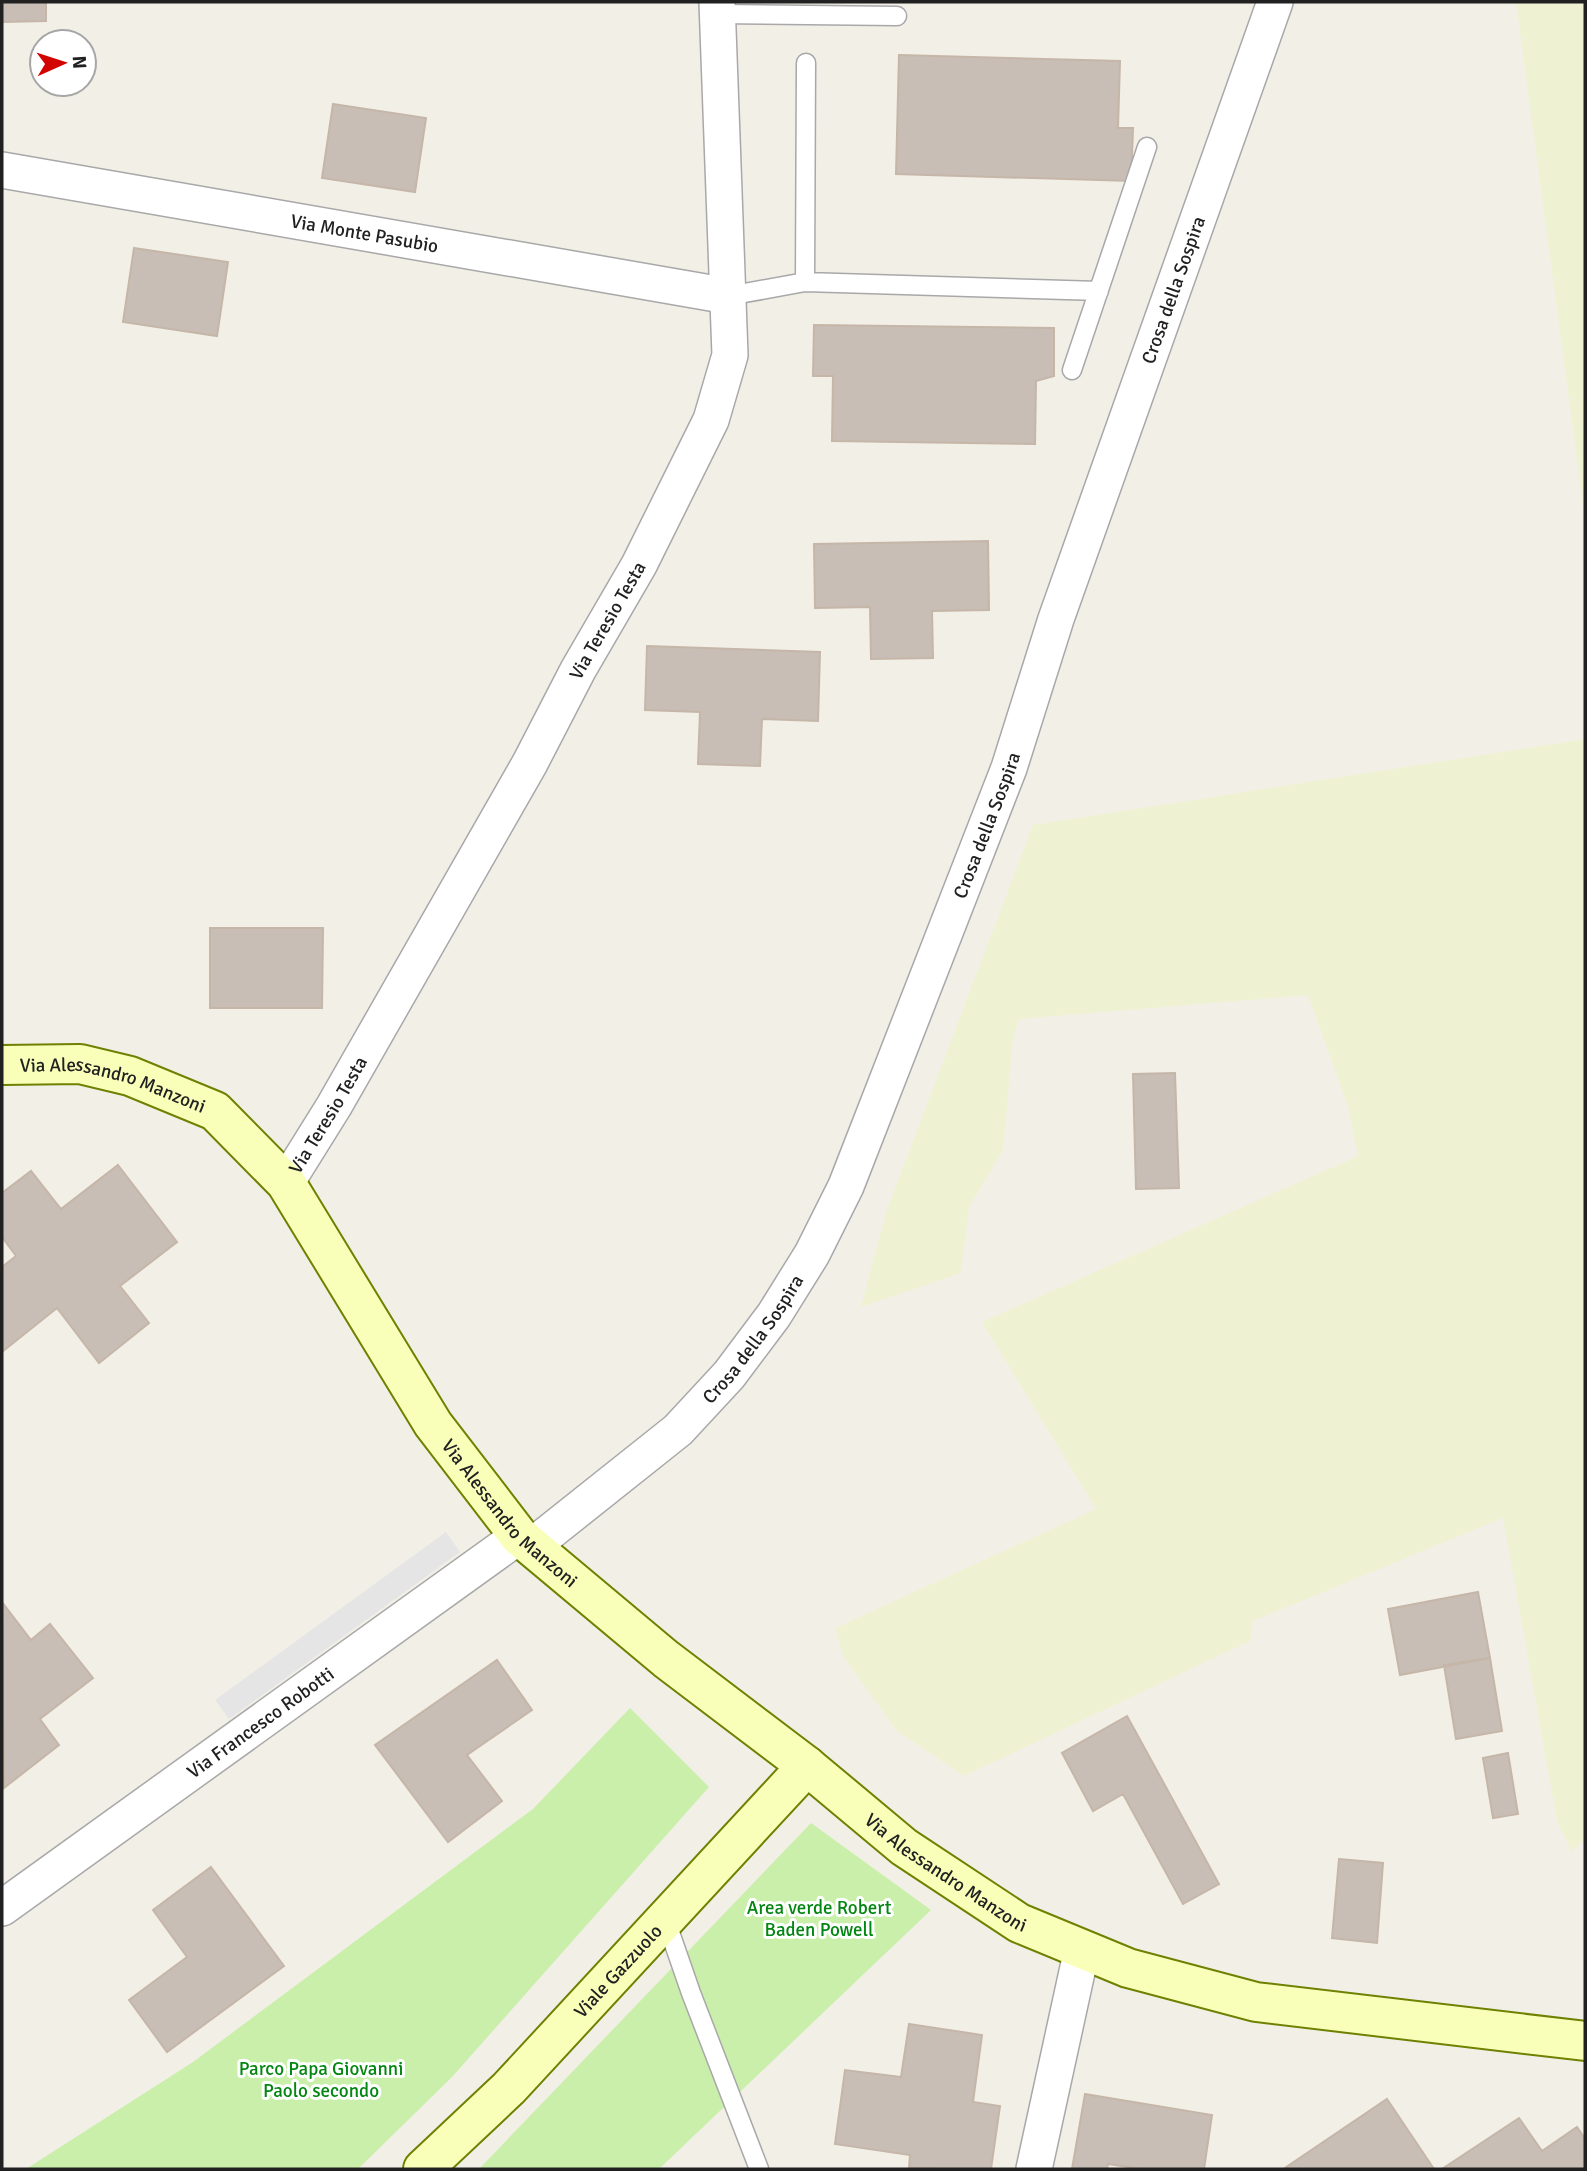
<svg xmlns="http://www.w3.org/2000/svg" width="1587" height="2171" viewBox="0 0 1587 2171" font-family="Signika,sans-serif">
<style>
.farmland{fill:#eff2d2}
.grass{fill:#caefaa}
.parking{fill:#e5e5e5}
.building{fill:#c8beb6;stroke:#c5b6a8;stroke-width:2}
.lines{fill:none;stroke-linecap:round;stroke-linejoin:round}
.lane-casing{stroke:#a8a8a8;stroke-width:21}
.street-casing{stroke:#a8a8a8;stroke-width:38}
.secondary-casing{stroke:#6f8100;stroke-width:42}
.lane{stroke:#fff;stroke-width:18}
.street{stroke:#fff;stroke-width:35}
.secondary{stroke:#f9ffb9;stroke-width:38}
.labels{text-anchor:middle;stroke-width:6;stroke-linejoin:round;paint-order:stroke}
.street-label{font-size:19px;fill:#212121;stroke:#fff}
.park-label{font-size:19px;fill:#048612;stroke:#fff}
</style>
<rect width="100%" height="100%" fill="#f2efe7"/>
<!-- farmland -->
<path class="farmland" d="M1516 2H1585V520Z
M1585 739V1838L1572 1852 1557 1821 1503 1518 1253 1621 1250 1641 964 1776 897 1731 844 1658 835 1628 1096 1509 982 1322 1358 1156 1348 1107 1308 995 1019 1019 1013 1039 1003 1150 969 1207 961 1273 861 1307 886 1212 1033 825Z"/>
<!-- grass -->
<path class="grass" d="M630 1708 709 1787 452 2077 358 2169H26L193 2062 533 1809Z
M811 1823 931 1910 659 2169H479Z"/>
<!-- parking -->
<path class="parking" d="M446 1532 460 1552 229 1719 215 1700Z"/>
<!-- building -->
<path class="building" d="M2 2H46V21L2 22Z
M899 55 1120 61 1118 128H1133L1131 181 896 174Z
M333 104 426 118 415 192 322 178Z
M134 248 228 262 217 336 123 322Z
M814 325 1054 328V376L1036 381 1035 444 832 441 833 376H813Z
M988 541 989 610 932 611 933 658 871 659 870 607 815 608 814 544Z
M647 646 820 652 818 721 762 719 760 766 698 764 700 712 645 710Z
M210 928H323L322 1008H210Z
M1175 1073 1179 1188 1136 1189 1133 1074Z
M118 1165 177 1242 120 1286 149 1323 99 1363 57 1308 2 1352V1267L16 1256 2 1237V1193L31 1171 61 1209Z
M1478 1592 1490 1658 1400 1675 1388 1609Z
M2 1602 31 1640 50 1624 93 1678 40 1719 59 1745 4 1788Z
M1490 1658 1502 1731 1456 1739 1444 1665Z
M497 1660 532 1710 467 1755 502 1801 448 1842 375 1745Z
M1127 1716 1219 1884 1183 1904 1123 1794 1093 1811 1062 1753Z
M1508 1753 1518 1814 1493 1818 1483 1758Z
M1339 1859 1383 1863 1377 1943 1332 1938Z
M211 1867 284 1966 167 2052 129 2000 187 1957 153 1910Z
M909 2024 982 2035 973 2102 1000 2106 991 2169 909 2168 910 2155 835 2144 845 2070 901 2077Z
M1085 2094 1212 2115 1204 2169H1141L1108 2164 1107 2169H1072Z
M1387 2099 1434 2169H1286L1285 2168Z
M1519 2118 1542 2151 1577 2127 1585 2139V2169H1442Z"/>
<g class="lines">
<defs>
<path id="lane" d="M717 14 897 16
M805 282 806 63
M728 296 805 282 1099 291
M1072 370 1147 147
M666 1921 691 1993 759 2169"/>
<g id="street">
<path id="s1" d="M2 170 728 296"/>
<path id="s2" d="M286 1183 334 1106 530 763 578 670 639 565 711 420 730 355 717 2"/>
<path id="s3" d="M531 1547 678 1430 729 1375 774 1315 812 1254 846 1186 1009 768 1056 619 1275 2"/>
<path id="s4" d="M2 1908 519 1536"/>
<path d="M1034 2169 1082 1949"/>
</g>
<g id="secondary">
<path id="s5" d="M2 1065 80 1064 130 1076 215 1111 286 1183 433 1424 519 1536 666 1659 807 1766 904 1847 1019 1923 1128 1968 1256 2002 1585 2041"/>
<path id="s6" d="M423 2169 509 2088 807 1766"/>
</g>
</defs>
<!-- lane casing -->
<use href="#lane" class="lane-casing"/>
<!-- street casing -->
<use href="#street" class="street-casing"/>
<!-- secondary casing -->
<use href="#secondary" class="secondary-casing"/>
<!-- lane -->
<use href="#lane" class="lane"/>
<!-- street -->
<use href="#street" class="street"/>
<!-- secondary -->
<use href="#secondary" class="secondary"/>
</g>
<g class="labels">
<!-- street labels -->
<g class="street-label">
<text dy="7" stroke="none"><textPath href="#s1" startOffset="368">Via Monte Pasubio</textPath></text>
<text dy="7" stroke="none"><textPath href="#s3" startOffset="1440">Crosa della Sospira</textPath></text>
<text dy="7" stroke="none"><textPath href="#s2" startOffset="648">Via Teresio Testa</textPath></text>
<text dy="7" stroke="none"><textPath href="#s3" startOffset="873">Crosa della Sospira</textPath></text>
<text dy="7" stroke="none"><textPath href="#s5" startOffset="114">Via Alessandro Manzoni</textPath></text>
<text dy="7" stroke="none"><textPath href="#s2" startOffset="80">Via Teresio Testa</textPath></text>
<text dy="7" stroke="none"><textPath href="#s3" startOffset="306">Crosa della Sospira</textPath></text>
<text dy="7" stroke="none"><textPath href="#s5" startOffset="723">Via Alessandro Manzoni</textPath></text>
<text dy="7" stroke="none"><textPath href="#s4" startOffset="318">Via Francesco Robotti</textPath></text>
<text dy="7" stroke="none"><textPath href="#s5" startOffset="1290">Via Alessandro Manzoni</textPath></text>
<text dy="7" stroke="none"><textPath href="#s6" startOffset="278">Viale Gazzuolo</textPath></text>
</g>
<!-- park labels -->
<g class="park-label">
<text x="819" y="1914">Area verde Robert<tspan x="819" dy="22">Baden Powell</tspan></text>
<text x="321" y="2075">Parco Papa Giovanni<tspan x="321" dy="22">Paolo secondo</tspan></text>
</g>
</g>
<!-- border -->
<rect width="1587" height="2171" fill="none" stroke="#212121" stroke-width="7"/>
<!-- north arrow -->
<g transform="translate(63 63) rotate(87)"><circle r="33" fill="#ffffff" stroke="#a6a6a6" stroke-width="2"/>
<path d="M0-5L12 26L0 18L-12 26Z" fill="#d30500"/>
<text y="-10" font-size="19" font-weight="bold" text-anchor="middle" fill="#212121">N</text>
</g>
</svg>
